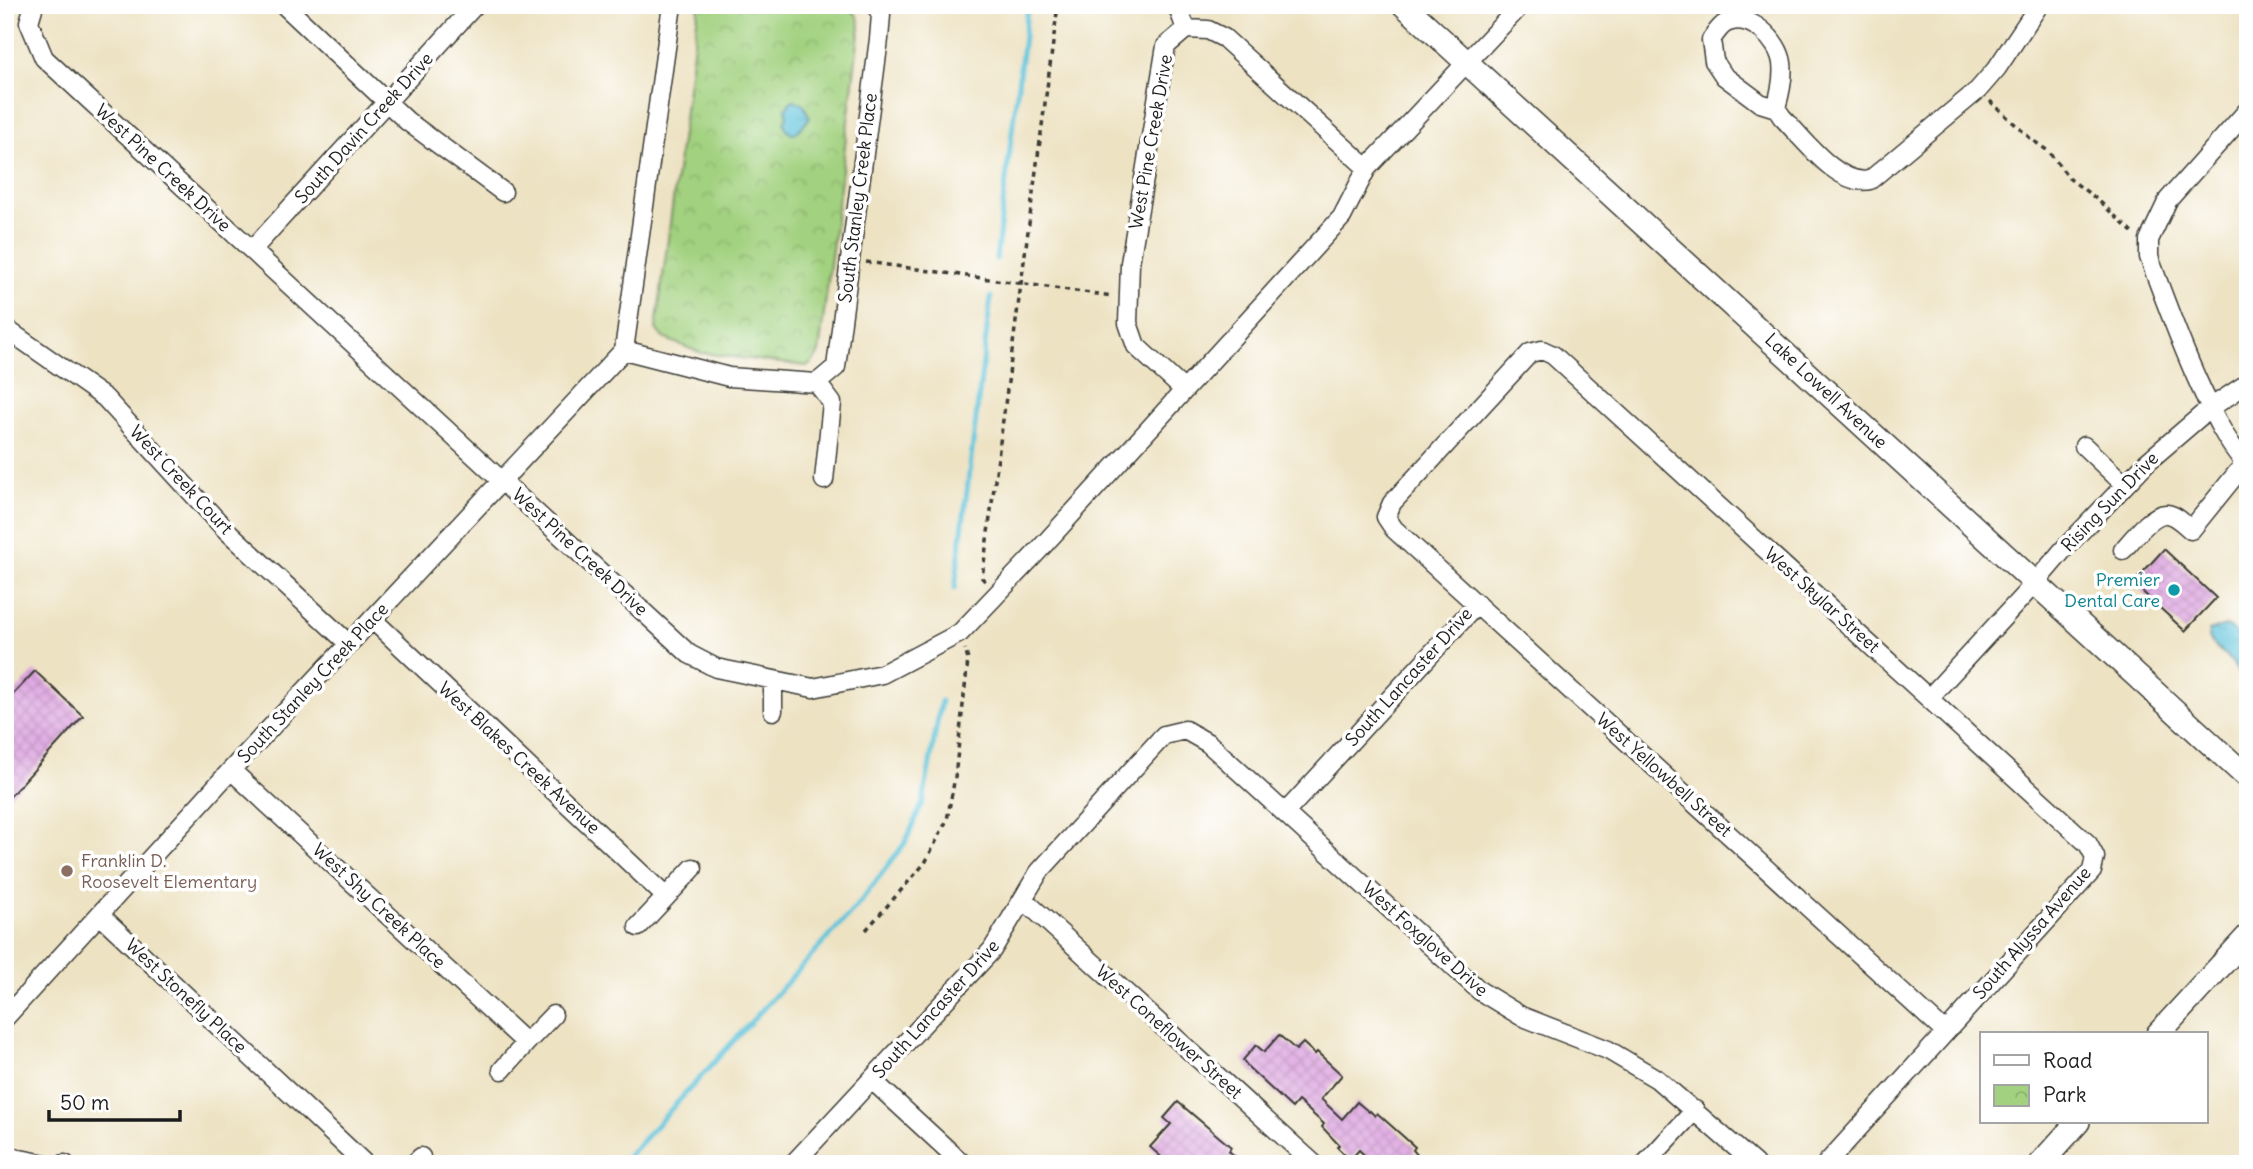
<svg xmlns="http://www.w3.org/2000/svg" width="2253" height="1169" viewBox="0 0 2253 1169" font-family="Delius,sans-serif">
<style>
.park{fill:url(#park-crowns);stroke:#5f764e;stroke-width:2}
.water{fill:url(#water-ripples);stroke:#3c707b;stroke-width:2}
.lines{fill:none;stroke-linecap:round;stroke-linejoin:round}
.stream{stroke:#5dc3da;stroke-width:5}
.building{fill:url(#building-cross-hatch)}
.minor-casing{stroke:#3b3a35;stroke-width:21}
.major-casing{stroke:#3b3a35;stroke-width:26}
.path{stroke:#3b3a35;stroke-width:3.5;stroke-dasharray:5 5;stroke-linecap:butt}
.minor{stroke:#fff;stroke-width:18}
.major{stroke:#fff;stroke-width:23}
.culture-dot{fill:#0f9aa8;stroke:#fff;stroke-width:2.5}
.education-dot{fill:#8d6e63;stroke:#fff;stroke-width:2.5}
.labels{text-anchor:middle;stroke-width:7;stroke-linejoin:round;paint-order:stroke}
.street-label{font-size:18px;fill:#1c1c1c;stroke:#fff}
.culture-label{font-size:18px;fill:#0d838f;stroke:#fff;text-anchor:end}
.education-label{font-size:18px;fill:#785e54;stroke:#fff;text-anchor:start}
</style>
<defs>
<pattern id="park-crowns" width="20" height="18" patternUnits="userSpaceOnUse" patternTransform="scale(1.75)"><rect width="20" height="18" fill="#a2d17f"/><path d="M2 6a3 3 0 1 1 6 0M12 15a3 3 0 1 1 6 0" fill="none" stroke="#8bb36d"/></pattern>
<pattern id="water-ripples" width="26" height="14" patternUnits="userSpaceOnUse" patternTransform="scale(1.75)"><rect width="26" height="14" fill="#5dc3da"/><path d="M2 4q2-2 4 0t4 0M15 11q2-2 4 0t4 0" fill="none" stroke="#50a7ba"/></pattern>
<pattern id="building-cross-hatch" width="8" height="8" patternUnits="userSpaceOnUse" patternTransform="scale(1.75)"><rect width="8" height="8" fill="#dea7e1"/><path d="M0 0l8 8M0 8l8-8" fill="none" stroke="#be8fc0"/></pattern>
</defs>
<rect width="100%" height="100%" fill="#fff"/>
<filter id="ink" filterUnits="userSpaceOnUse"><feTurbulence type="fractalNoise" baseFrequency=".0143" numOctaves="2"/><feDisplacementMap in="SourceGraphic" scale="14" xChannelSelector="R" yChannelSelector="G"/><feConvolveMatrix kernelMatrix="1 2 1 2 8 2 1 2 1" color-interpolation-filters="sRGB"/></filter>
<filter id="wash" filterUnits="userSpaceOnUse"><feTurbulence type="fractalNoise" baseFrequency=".00686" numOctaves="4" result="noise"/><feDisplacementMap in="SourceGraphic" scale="28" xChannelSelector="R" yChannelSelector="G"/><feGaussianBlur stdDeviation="1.57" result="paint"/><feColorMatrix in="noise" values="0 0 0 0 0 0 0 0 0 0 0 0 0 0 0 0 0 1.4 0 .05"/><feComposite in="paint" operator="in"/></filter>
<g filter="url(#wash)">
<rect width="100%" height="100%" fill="#ede2c2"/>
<!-- park -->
<path class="park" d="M699 5H832C847 7 858 9 860 26L819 353 811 364 806 366 701 353 663 338 656 329Z"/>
<!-- water -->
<path class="water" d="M794 100 803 104 810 118 798 131 793 134 787 131 784 122 787 116 786 108 790 102Z
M2226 626 2235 632 2248 647V683L2227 656 2213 645 2209 637V631Z"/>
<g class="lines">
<!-- stream -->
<path class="stream" d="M996 259 1028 5
M955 588 991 297
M621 1164 857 906 905 843 923 802 941 701"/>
</g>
<g id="blocks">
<!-- building -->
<path class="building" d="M2164 549 2216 598 2185 631 2133 583Z
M35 671 83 716 5 802V703Z
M1279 1035 1296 1050 1303 1043 1315 1054 1317 1052 1342 1075 1321 1099 1342 1119 1357 1102 1369 1112 1370 1111 1375 1116 1377 1113 1415 1147 1413 1150 1419 1157 1413 1164H1374L1359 1150 1350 1160 1337 1147 1339 1145 1322 1127 1324 1124 1298 1101 1292 1108 1249 1068 1243 1060 1256 1045 1264 1052Z
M1178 1102 1231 1147 1229 1151 1243 1164H1169L1150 1147 1171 1124 1164 1118Z"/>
</g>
</g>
<g filter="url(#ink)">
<use href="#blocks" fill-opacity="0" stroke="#3b3a35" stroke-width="2"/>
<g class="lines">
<defs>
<path id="minor" d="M34 5 29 22 44 58 689 654 716 668 813 688 882 674 960 633 1038 551 1342 217 1367 168 1521 5
M284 5 407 121 503 192
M1177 5 1186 29
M1776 108 1760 103 1724 76 1714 61 1711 40C1715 34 1720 26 1726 23 1750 11 1779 41 1782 63 1784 77 1780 94 1776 108L1782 117C1803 138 1838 187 1870 180L1978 90 1997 68 2039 5
M252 250 475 5
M5 328 105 398 224 528 349 644
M624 350 729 377 817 383 836 367 879 39 881 15 876 5
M817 383 832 403 824 480
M1184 390 1136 346 1128 323 1130 263 1166 46 1186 29 1208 30 1224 38 1367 168
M2084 446 2125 485
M2123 550C2132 540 2153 512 2167 514 2176 515 2184 524 2191 530L2245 463C2226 441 2213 414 2201 388 2181 345 2165 301 2149 257V240L2168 200 2248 110
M372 619 666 897 638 927
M773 680V711
M1929 698 2035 583 2063 550 2146 463 2210 408 2248 383
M231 770 526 1043 502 1070
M1285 813 1477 604
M666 897 693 868
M1024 900 1314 1164
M100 915 365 1164
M5 1018 231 770 624 350 672 5
M526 1043 553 1015
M872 1080 963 1164
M5 1152 15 1158 45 1164
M64 1164H65
M414 1164 421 1157
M793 1164 992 950 1039 872 1164 735 1185 730 1208 743 1480 991 1521 1016 1608 1050 1657 1079 1755 1164
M1645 1164 1695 1110
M1826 1164 2092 871 2095 857 2088 844 1553 355 1542 350 1530 353 1392 503 1386 517 1394 529 1945 1032"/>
<path id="major" d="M1404 5 2248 778
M2158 1034 2248 936
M2040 1164 2078 1122"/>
</defs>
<!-- minor casing -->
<use href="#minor" class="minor-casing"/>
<!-- major casing -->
<use href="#major" class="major-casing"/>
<!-- path -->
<path class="path" d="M1990 101 2031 139 2048 151 2070 179 2099 201 2133 233
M866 262 1112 296
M985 581 982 578 1058 5
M866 930 925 863 947 820 955 777 968 660 965 649"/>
<!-- minor -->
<use href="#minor" class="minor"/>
<!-- major -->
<use href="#major" class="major"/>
</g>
</g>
<!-- markers -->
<circle class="culture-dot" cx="2174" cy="590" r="7"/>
<circle class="education-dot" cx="67" cy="871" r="7"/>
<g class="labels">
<!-- street labels -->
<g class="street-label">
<text transform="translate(364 128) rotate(-48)" y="6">South Davin Creek Drive</text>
<text transform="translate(1151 142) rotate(-80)" y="6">West Pine Creek Drive</text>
<text transform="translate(163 168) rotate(43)" y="6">West Pine Creek Drive</text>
<text transform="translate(858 198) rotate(-83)" y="6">South Stanley Creek Place</text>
<text transform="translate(1826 391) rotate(43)" y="6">Lake Lowell Avenue</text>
<text transform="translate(181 480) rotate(47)" y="6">West Creek Court</text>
<text transform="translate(2110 502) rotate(-46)" y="6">Rising Sun Drive</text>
<text transform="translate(580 552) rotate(43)" y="6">West Pine Creek Drive</text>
<text transform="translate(1822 600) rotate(42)" y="6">West Skylar Street</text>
<text transform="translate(1409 677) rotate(-48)" y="6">South Lancaster Drive</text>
<text transform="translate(313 683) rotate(-47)" y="6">South Stanley Creek Place</text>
<text transform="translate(519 758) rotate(43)" y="6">West Blakes Creek Avenue</text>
<text transform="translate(1664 775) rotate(42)" y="6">West Yellowbell Street</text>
<text transform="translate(379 906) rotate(43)" y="6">West Shy Creek Place</text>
<text transform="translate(2032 933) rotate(-49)" y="6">South Alyssa Avenue</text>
<text transform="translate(1425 939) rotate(42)" y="6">West Foxglove Drive</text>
<text transform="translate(186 996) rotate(43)" y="6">West Stonefly Place</text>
<text transform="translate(936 1009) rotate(-48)" y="6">South Lancaster Drive</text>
<text transform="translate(1169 1032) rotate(42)" y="6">West Coneflower Street</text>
</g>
<!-- culture labels -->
<g class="culture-label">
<text x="2160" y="586">Premier<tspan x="2160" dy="21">Dental Care</tspan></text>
</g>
<!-- education labels -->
<g class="education-label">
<text x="81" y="867">Franklin D.<tspan x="81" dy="21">Roosevelt Elementary</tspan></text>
</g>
</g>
<!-- margin -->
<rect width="2253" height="1169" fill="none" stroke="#fff" stroke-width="28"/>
<!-- legend -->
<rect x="1980" y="1032" width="228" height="91" fill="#ffffff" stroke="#a4a4a4" stroke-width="2"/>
<rect x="1994" y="1055" width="35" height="10" fill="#ffffff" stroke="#a4a4a4" stroke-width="2"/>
<text x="2043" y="1068" font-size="21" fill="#1c1c1c">Road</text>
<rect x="1994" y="1085" width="35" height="21" fill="url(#park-crowns)" stroke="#a4a4a4" stroke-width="2"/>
<text x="2043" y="1102" font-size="21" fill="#1c1c1c">Park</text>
<!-- scale -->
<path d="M49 1110v10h131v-10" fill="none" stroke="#1c1c1c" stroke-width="3.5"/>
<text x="60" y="1110" font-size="21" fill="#1c1c1c" stroke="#ffffff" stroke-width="5" paint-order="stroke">50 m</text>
</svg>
